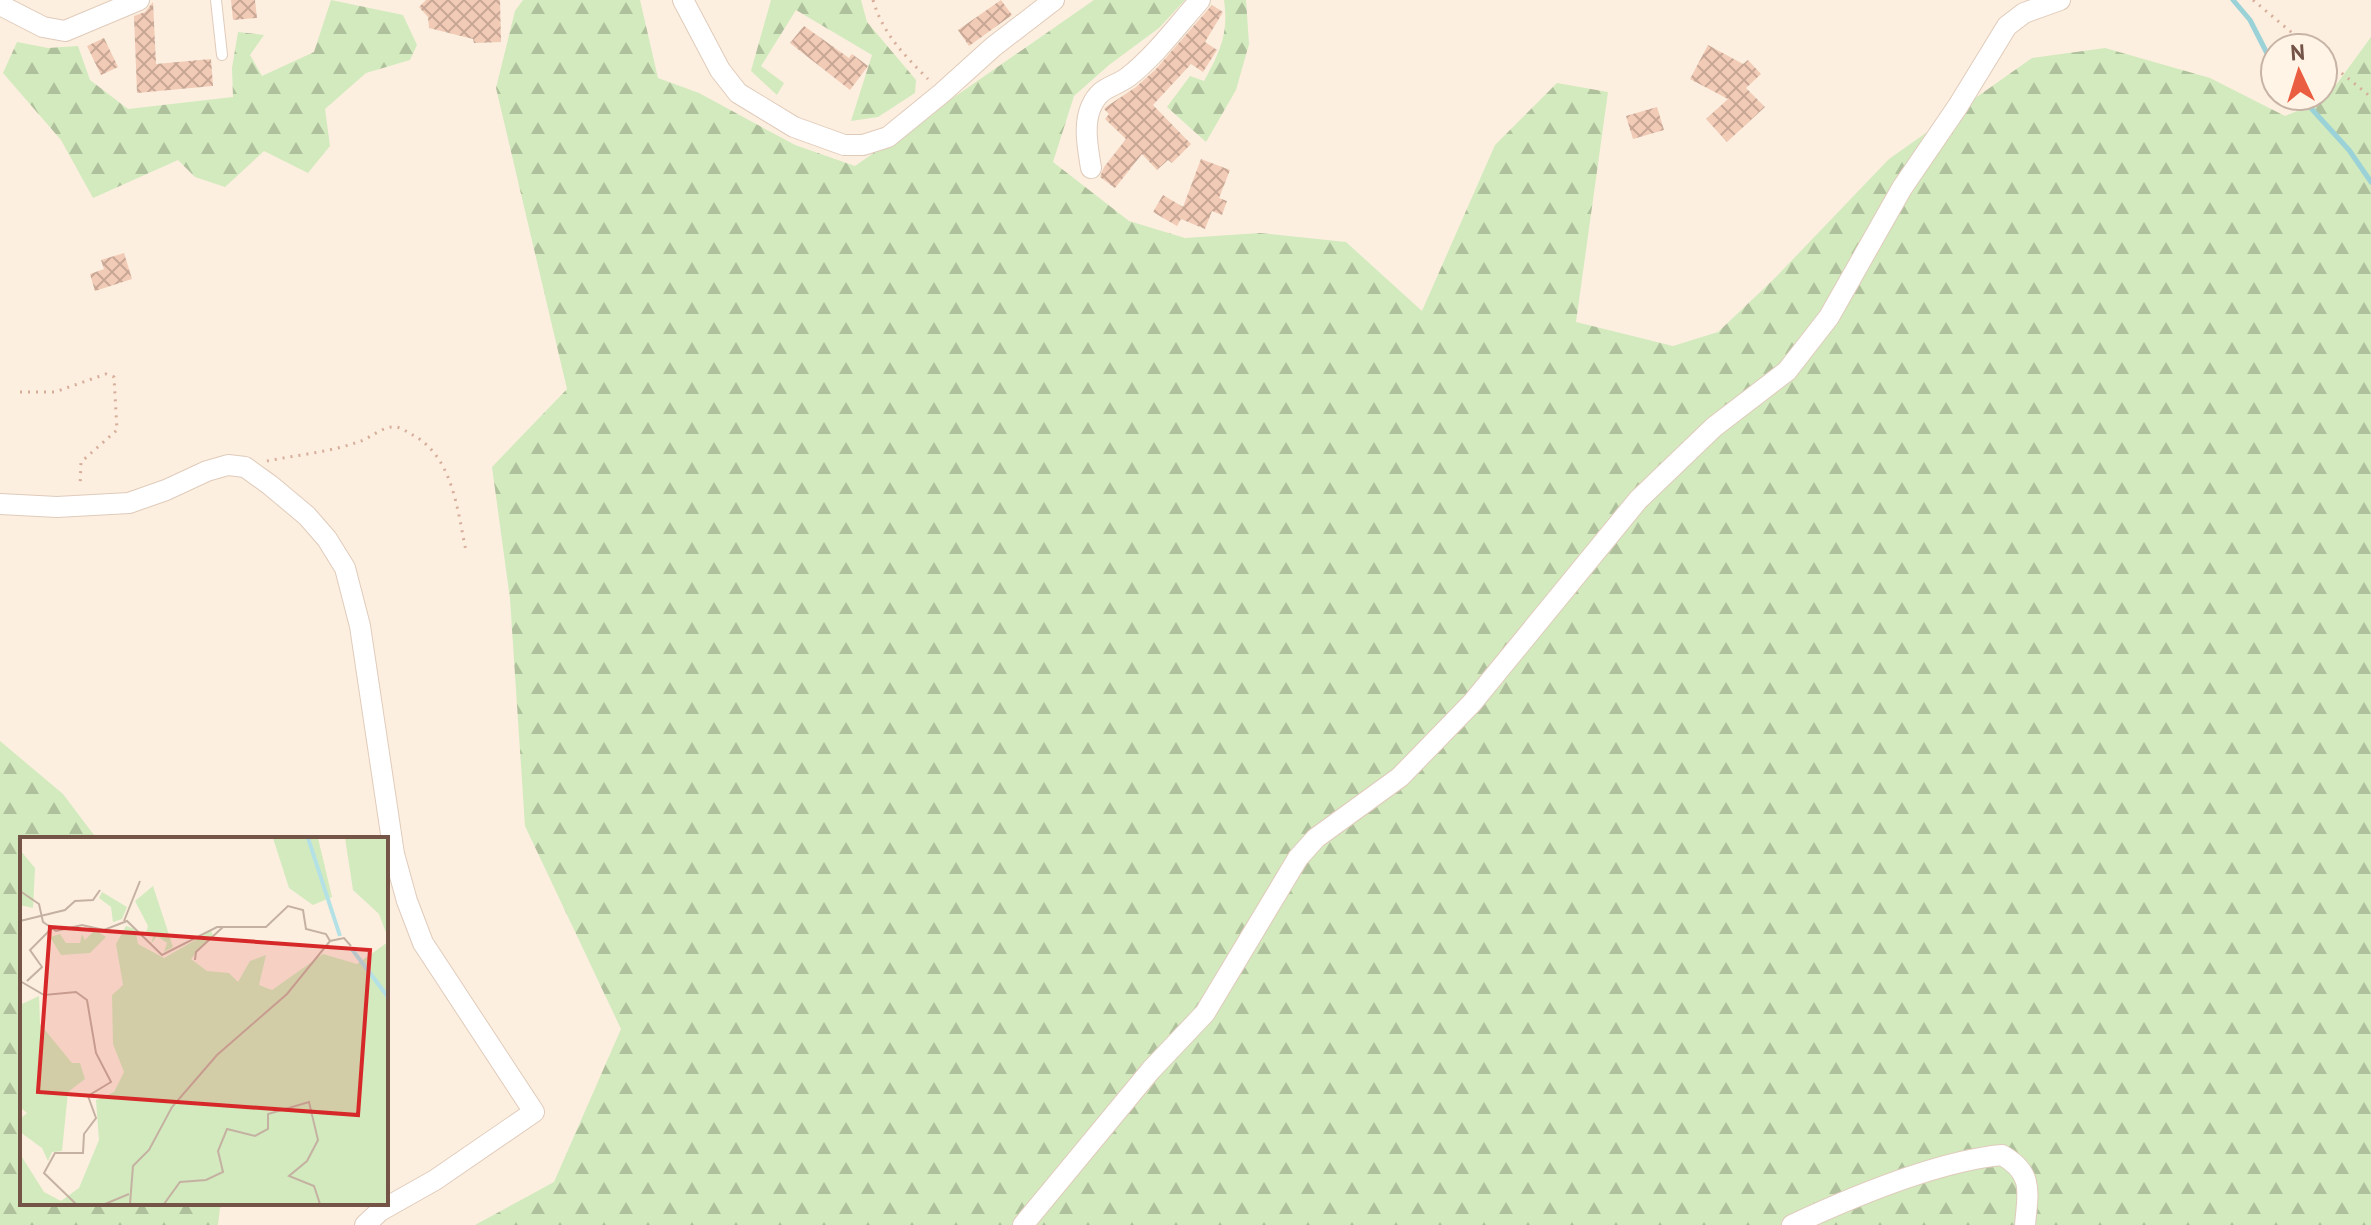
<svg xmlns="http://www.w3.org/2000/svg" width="2371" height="1225" viewBox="0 0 2371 1225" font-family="'PT Sans',sans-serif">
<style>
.forest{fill:url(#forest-firs)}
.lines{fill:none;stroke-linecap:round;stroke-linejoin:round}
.stream{stroke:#9ad2d8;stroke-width:5}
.building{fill:url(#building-cross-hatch)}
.lane-casing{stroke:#e0cbbb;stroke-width:12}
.street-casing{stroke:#e0cbbb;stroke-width:22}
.path{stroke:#d7ae9a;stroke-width:3;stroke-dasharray:2 6;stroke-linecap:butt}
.lane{stroke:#fff;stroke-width:10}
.street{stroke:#fff;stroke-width:20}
.inset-river{fill:none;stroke:#b4e1e6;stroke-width:4}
.inset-road{fill:none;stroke:#c5b1a2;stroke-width:2}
.view{fill:#d62828;fill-opacity:0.15;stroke:#d62828;stroke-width:4}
.inset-edge{fill:none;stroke:#735447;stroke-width:4}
</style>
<defs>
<pattern id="forest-firs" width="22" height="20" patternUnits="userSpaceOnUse" patternTransform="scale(2)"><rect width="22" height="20" fill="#d2eabe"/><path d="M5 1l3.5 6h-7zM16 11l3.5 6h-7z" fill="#afc09c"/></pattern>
<pattern id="building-cross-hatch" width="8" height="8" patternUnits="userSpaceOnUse" patternTransform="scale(2)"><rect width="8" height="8" fill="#f2cbb6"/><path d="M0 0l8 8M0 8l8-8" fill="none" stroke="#c8a796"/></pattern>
</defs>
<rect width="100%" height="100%" fill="#fcefdf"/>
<!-- forest -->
<path class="forest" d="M331 0 403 15 417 45 410 60 366 73 325 109 330 146 308 173 264 151 225 187 195 177 178 160 93 198 61 140 3 73 17 42 48 48 78 46 90 80 128 109 233 97 232 68 238 32 264 35 250 55 262 76 314 52Z
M523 0H640L658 78 699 93 795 145 855 166 1094 0H1185L1159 28 1109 65 1074 96 1053 162 1129 221 1185 238 1260 233 1346 242 1422 311 1495 145 1557 83 1608 92 1576 322 1673 346 1718 332 1775 278 1889 159 2032 58 2105 48 2210 78 2285 116 2325 100 2371 37V1225H475L554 1182 621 1029 525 826 510 599 492 467 567 389 496 88 515 11Z
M771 0H861L867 22 916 80 915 93 878 117 851 121 872 55 796 10 761 66 784 83 777 95 751 71Z
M1224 0H1246L1249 44 1236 90 1206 142 1167 107 1190 76 1204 81C1220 52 1229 33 1224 0Z
M0 741 63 794 97 839H22V1203H226L220 1208 218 1225H0Z"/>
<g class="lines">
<!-- stream -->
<path class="stream" d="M2233 0 2250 20 2275 69
M2300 96 2349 150 2371 182"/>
</g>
<!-- building -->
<path class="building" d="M231 0H255L257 18 233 20Z
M426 0H500L501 42 474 43 473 39 429 28 428 17 419 7Z
M1001 0 1012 15 969 46 958 30Z
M153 2 156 64 211 59 213 86 137 93 134 16 145 12Z
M1212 5 1223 12 1205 42 1217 50 1203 72 1191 64 1153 105 1191 144 1172 163 1168 160 1157 170 1142 154 1115 188 1100 177 1104 167 1126 139 1105 119 1109 114 1104 109 1106 107 1136 87 1156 69Z
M804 26 849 58 852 54 868 66 850 90 790 43Z
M104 38 118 67 101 75 87 46Z
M1708 45 1743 64 1748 60 1761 74 1746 88 1765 107 1727 142 1706 119 1728 99 1690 79Z
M1657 107 1664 130 1633 139 1626 116Z
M1201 159 1230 170 1219 198 1227 201 1222 215 1212 211 1205 229 1181 219 1177 226 1153 212 1163 195 1183 207Z
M124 253 132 279 95 291 90 274 104 269 101 260Z"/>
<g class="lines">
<defs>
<path id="lane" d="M216 0 222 55"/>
<path id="street" d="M683 0 720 70 738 93 794 127 844 145H863L888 137 942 93 993 47 1054 0
M0 5 43 27 65 31 139 0
M1091 168C1088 149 1083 125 1091 107 1100 86 1113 88 1128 77 1155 56 1177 26 1200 0
M0 504 57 507 129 503 166 490 207 471 228 465 245 467 270 485 307 516 327 539 345 568 360 626 394 854 407 901 423 943 534 1112 435 1180 380 1211 365 1225
M1023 1225 1151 1070 1205 1013 1298 858 1316 838 1400 777 1472 703 1638 500 1714 427 1787 371 1829 317 1902 188 1958 106 2007 26 2024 13 2060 0
M1792 1225C1850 1198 1938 1161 2002 1155 2034 1173 2028 1192 2025 1225"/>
</defs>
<!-- lane casing -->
<use href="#lane" class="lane-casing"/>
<!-- street casing -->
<use href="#street" class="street-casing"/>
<!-- path -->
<path class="path" d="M873 0C883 34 904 55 928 79
M2253 0 2310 48
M2323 58 2371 97
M20 392H55L106 374 114 377 117 430 81 462 80 487
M267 461C297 455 330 452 358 442 369 439 380 428 392 427 398 426 404 430 409 433 453 454 457 509 466 551"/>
<!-- lane -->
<use href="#lane" class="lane"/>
<!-- street -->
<use href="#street" class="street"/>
</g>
<!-- overview -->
<g transform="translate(20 837)">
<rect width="368" height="368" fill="#fcefdf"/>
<path d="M253 1H298L312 60 293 68 269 51ZM325 1H368V101L359 77 333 53ZM0 13 15 31 13 71 0 68ZM133 49 153 110 144 115 147 106 137 99 131 107 134 97 126 96 128 89 115 64ZM82 55 107 70 102 82 93 85 91 70 79 61ZM106 89 115 92 118 107 144 121 191 94 193 98 171 122 187 134 209 136 218 145 230 124 246 118 239 148 252 153 303 117 337 127 368 105V367H0V317L24 355 41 364 59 351 79 303 76 263 94 255 104 235 93 207 92 158 103 148 96 107ZM75 93 86 100 70 116 41 118 30 100 40 97 46 106H60L62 97 65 103ZM19 159 20 187 52 226H60L65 242 48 255 42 314 32 315 28 324 22 311 0 295V282L7 276 0 270V168Z" fill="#d2eabe"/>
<path class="inset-river" d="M288 1 320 99M331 111 368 160"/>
<path class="inset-road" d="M0 54 19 67 23 85 36 94 62 88 84 93 107 84 142 118 197 90H246L268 69 283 73 286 92 306 97 310 104M0 84 45 73 55 64 73 63 80 53M104 84 120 44M175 123 176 115 203 90M0 144 24 158 56 155 67 163 76 216 91 245 68 259 76 281 64 297 63 316H35L24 336 56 367M7 144 22 130 10 113 31 92M85 367 109 357M110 367 113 329 129 313 152 270 197 218 267 157 310 104 324 101 331 109M144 367 160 345 186 343 203 335 198 314 207 292 235 299 248 292V277L289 265 298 303 287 324 269 339 294 349 300 367"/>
<path class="view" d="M30 90 350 113 338 278 18 255Z"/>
<rect width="368" height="368" class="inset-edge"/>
</g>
<!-- north arrow -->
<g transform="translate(2299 72) rotate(356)"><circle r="38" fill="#fff4e6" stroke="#c7b4a6" stroke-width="2"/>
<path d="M0-6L14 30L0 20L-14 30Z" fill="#ea5d41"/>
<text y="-12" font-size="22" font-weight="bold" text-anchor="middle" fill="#735447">N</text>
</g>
</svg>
